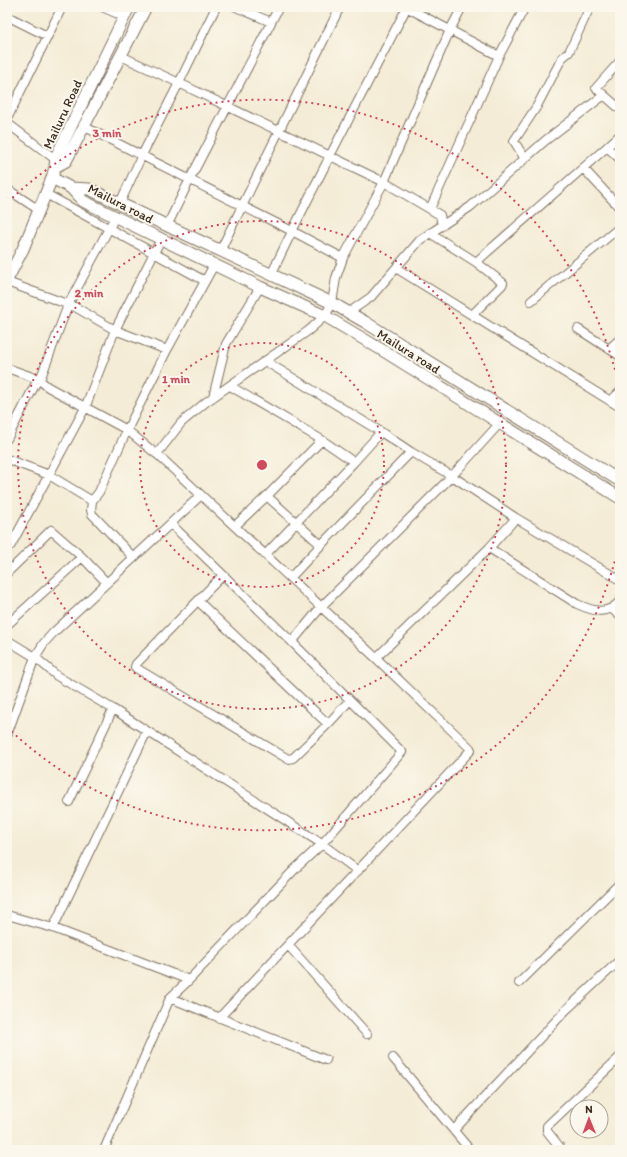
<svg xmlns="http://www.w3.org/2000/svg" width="627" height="1157" viewBox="0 0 627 1157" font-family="Itim,sans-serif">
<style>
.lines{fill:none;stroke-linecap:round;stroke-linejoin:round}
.street-casing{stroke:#7c6e5e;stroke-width:10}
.secondary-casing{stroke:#7c6e5e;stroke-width:13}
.street{stroke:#fff;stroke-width:8}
.secondary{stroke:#fff;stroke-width:11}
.ring{fill:none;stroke:#d1495b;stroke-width:2;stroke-dasharray:2 4}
.labels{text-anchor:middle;stroke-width:4;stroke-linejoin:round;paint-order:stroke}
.street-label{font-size:13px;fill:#3b2a1e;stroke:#fbf7ec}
.centre{fill:#d1495b;stroke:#fbf7ec;stroke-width:2}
.ring-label{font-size:12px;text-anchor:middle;font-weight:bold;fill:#d1495b;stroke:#fbf7ec;stroke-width:4;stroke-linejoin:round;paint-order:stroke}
</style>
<rect width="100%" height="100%" fill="#fbf7ec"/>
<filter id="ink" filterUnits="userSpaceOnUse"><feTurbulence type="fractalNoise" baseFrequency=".025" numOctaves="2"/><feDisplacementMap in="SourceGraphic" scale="8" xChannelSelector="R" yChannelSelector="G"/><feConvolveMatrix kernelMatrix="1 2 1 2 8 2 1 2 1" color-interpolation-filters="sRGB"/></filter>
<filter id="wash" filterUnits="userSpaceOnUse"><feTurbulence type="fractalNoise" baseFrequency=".012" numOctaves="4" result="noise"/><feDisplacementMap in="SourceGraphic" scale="16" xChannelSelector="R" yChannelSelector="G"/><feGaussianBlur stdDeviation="0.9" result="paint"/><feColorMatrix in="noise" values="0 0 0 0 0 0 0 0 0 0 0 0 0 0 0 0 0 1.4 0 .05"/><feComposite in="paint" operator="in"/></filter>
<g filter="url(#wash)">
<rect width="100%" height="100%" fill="#f4ecd6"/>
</g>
<g filter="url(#ink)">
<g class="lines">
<defs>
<path id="street" d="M102 7 125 17
M236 7 271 22
M406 7 499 56
M7 16 47 36
M121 56 179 83 384 182 440 215 442 226
M620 61 596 88 620 109
M7 119 62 7
M7 123 59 162
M85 127 292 231 343 258
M607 147 620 135
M525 159 514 141 537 106 562 58 569 52 590 7
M583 168 620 208
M7 189 39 210
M46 194 205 281
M120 203 142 155 179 83 216 7
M430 209 499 56 525 7
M167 226 190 179 279 7
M430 233 476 262 503 283 502 285 472 315
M220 251 340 7
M476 262 607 147 620 159
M396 268 620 407
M271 275C314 184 361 96 407 7
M7 282 75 307 115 330 167 350
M531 301 620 227
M348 313 371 297 420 240 470 207 546 140 604 95
M578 329 620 356
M609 349 620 339
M265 361 381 432 411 452 452 476 516 518 620 580
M7 368 38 379 48 387 127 430 155 453 157 454 181 423 206 402 308 331 325 316 332 303 336 278 343 258 384 182 450 30 462 7
M230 386 322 440 354 462 381 432
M213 397 226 344 260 287
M610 401 620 392
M7 439 38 379 40 380 68 305 115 217
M157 454 376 658 470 748 471 750 219 1018
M7 459 49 475 92 501 99 492 127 430 167 350 214 265
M92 501 91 510 92 514 133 557
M169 525 201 495
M235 526 268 495
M7 543 11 545 85 408 115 330 161 239
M321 545 269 498 268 495 322 440
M489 548 577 604C593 611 607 616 620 601
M265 555 354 462
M7 573 51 530 82 557 107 583
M223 575 136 664 135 667 136 668 288 759 293 758 328 724 350 700
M290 578 321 545 411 452
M198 601 328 724
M612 609 620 616
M7 625 82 557
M7 640 35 657 57 676 113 709 322 844 358 871
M376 658 489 548 516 518
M7 735 35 657 44 643 53 633 169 525 173 526 292 642
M69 802 113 709
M7 915 53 928 147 731
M53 928 189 980 170 998 104 1150
M288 945 367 1034
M189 980 295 869 322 844 402 752 292 642 321 607 452 476 500 423
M519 983 620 883
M170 998 326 1060
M393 1058 470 1150
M454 1130 566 1010 620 960
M562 1150 547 1131V1126L620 1057"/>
<path id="secondary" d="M55 167 66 161 146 7
M52 178 71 188 83 201 260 287 325 316 382 350 620 498
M71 188 89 189 332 303 365 322 620 481
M7 280 23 249 52 178 55 167 56 157 129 7"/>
</defs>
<!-- street casing -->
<use href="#street" class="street-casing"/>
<!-- secondary casing -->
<use href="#secondary" class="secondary-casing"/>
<!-- street -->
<use href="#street" class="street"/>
<!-- secondary -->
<use href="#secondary" class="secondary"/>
</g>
</g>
<!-- distance rings -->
<g class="ring">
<circle cx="262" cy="465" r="122"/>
<circle cx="262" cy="465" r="244"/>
<path d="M619 544A366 366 0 0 1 8 728M8 202A366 366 0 0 1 619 386"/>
</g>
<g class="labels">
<!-- street labels -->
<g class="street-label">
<text transform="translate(62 114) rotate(-65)" y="5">Mailuru Road</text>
<text transform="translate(121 203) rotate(27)" y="5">Mailura road</text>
<text transform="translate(409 351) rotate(32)" y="5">Mailura road</text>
</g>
</g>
<circle cx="262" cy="465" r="6" class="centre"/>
<g class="ring-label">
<text x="107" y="137">3 min</text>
<text x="89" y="297">2 min</text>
<text x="176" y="383">1 min</text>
</g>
<!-- margin -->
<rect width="627" height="1157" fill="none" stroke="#fbf7ec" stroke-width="24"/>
<!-- north arrow -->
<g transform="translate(589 1119) rotate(359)"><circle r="19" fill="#fbf7ec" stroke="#aea59a"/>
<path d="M0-3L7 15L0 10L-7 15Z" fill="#d1495b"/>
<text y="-6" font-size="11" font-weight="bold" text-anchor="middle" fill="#3b2a1e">N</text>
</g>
</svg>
